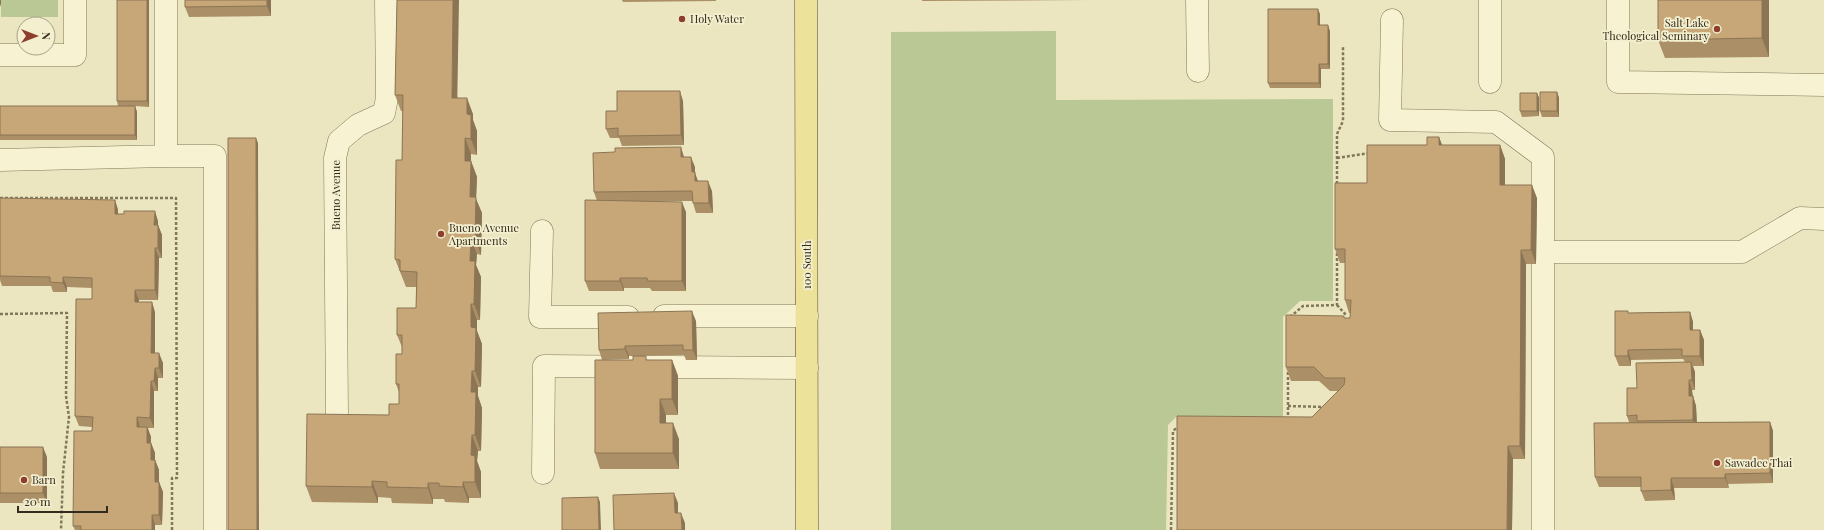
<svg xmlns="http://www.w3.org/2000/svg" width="1824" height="530" font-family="'Playfair Display',serif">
<rect width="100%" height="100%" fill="#ebe6c0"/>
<path fill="#b9c895" d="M 1,0 L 58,0 L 58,17 L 1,17 Z
M 1056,31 L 1056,100 L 1333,99 L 1333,301 L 1300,301 L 1283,317 L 1283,417 L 1177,416 L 1168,425 L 1166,530 L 891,530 L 891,32 Z"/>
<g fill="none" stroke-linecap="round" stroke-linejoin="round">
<defs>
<path id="minor" d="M 166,0 L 166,156 L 215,156 L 215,530
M 1197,0 L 1198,71
M 1490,0 L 1490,82
M 1618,0 L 1618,82 L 1824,85
M 1392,20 L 1390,120 L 1496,122 L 1543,157 L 1543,252
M 0,55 L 75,55 L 75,0
M 0,160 L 166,156
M 542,231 L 540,317 L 628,317
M 664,316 L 807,316
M 337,416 L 335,158 L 339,141 L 358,125 L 384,113 L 387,98 L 386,0
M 543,473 L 544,366 L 807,368
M 1543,530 L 1543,252 L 1742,252 L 1800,218 L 1824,219"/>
<path id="major" d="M 806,0 L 807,530"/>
</defs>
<use href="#minor" stroke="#837759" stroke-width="23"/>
<use href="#major" stroke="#50442d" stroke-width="23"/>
<path stroke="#837759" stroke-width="2.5" stroke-dasharray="3 2" stroke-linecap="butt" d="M 1337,158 L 1370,153
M 1337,184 L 1337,134 L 1343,121 L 1343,47
M 0,198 L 176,198 L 177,478 L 172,478 L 172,530
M 1337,305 L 1346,315
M 0,314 L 67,313 L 66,396 L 69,417 L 63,473 L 61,530
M 1290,317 L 1303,306 L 1337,305 L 1337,253
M 1288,367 L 1288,420
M 1288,406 L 1325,407
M 1171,530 L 1173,431 L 1180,425"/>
<use href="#minor" stroke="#f6f2d2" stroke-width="22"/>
<use href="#major" stroke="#ede299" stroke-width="22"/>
</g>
<path fill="#ab9067" d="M 117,0 L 149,0 L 149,107 L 135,106 L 137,112 L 137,140 L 0,140 L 0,106 L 118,106 L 117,101 Z
M 185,0 L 271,0 L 271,16 L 189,17 L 185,7 Z
M 397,0 L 458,98 L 473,114 L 473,120 L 477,131 L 477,155 L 471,154 L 471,161 L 477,177 L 476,199 L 482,213 L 481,255 L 477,254 L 476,265 L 481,277 L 480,320 L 477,320 L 477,331 L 482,344 L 481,387 L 478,387 L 478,396 L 482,408 L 481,451 L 478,451 L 477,461 L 481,472 L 481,498 L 469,498 L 469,503 L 445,502 L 444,499 L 433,499 L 433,504 L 392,503 L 391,498 L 378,497 L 378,503 L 312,502 L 306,486 L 389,415 L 399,404 L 399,392 L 396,384 L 402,354 L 402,347 L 397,335 L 416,308 L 416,287 L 406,287 L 395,259 L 402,160 L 403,111 L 401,111 L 395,95 Z
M 622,0 L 716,0 L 716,1 L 623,2 Z
M 922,0 L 1089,0 L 922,1 Z
M 1658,0 L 1769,0 L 1769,57 L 1665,58 L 1658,40 Z
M 1320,14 L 1320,25 L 1330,31 L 1330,69 L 1321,69 L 1321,88 L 1270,88 L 1268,83 Z
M 1557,92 L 1559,98 L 1559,117 L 1542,117 L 1540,111 Z
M 1537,93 L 1539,98 L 1539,116 L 1522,117 L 1520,111 Z
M 683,101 L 684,145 L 622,146 L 619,138 L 610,138 L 606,129 L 617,111 Z
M 1439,137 L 1442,145 L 1500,145 L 1505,159 L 1505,185 L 1537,198 L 1536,264 L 1526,264 L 1525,459 L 1513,459 L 1512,530 L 1177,530 L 1312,417 L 1338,391 L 1330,391 L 1319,381 L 1291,381 L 1286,367 L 1345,318 L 1350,318 L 1351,313 L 1349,313 L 1345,300 L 1345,263 L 1340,263 L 1335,249 L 1427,145 Z
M 684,157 L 695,167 L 695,173 L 698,181 L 712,191 L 713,213 L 696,213 L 693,203 L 693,201 L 646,201 L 686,212 L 686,291 L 652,291 L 650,288 L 624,288 L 624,291 L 589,291 L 585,281 L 597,201 L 594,192 Z
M 0,198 L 115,200 L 118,210 L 118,214 L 158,221 L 158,225 L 162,235 L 162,258 L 159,258 L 158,300 L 139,300 L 139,302 L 155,312 L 155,353 L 163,363 L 163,378 L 158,378 L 158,391 L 154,391 L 154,428 L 148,428 L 151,437 L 151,443 L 155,453 L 155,460 L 159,470 L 159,482 L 163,492 L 162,525 L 155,525 L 155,530 L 75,530 L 73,526 L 92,431 L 92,427 L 79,426 L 75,416 L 92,299 L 92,288 L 67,287 L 67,292 L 53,292 L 51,286 L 2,286 L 0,280 Z
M 1690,312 L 1693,322 L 1693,330 L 1700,330 L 1704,340 L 1704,366 L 1693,366 L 1695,372 L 1695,390 L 1692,390 L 1693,396 L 1696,406 L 1697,422 L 1770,422 L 1773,431 L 1773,483 L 1728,484 L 1729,488 L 1674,488 L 1675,500 L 1645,501 L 1641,491 L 1641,487 L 1599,487 L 1595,477 L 1629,422 L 1627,416 L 1637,388 L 1685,362 L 1683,359 L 1631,360 L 1631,366 L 1619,366 L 1615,356 L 1629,313 Z
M 696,321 L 697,360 L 686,360 L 684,355 L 640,356 L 648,360 L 672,360 L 678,376 L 678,415 L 666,415 L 666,423 L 679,439 L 679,469 L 600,469 L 595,453 L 633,360 L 633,356 L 629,356 L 629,359 L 602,360 L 599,350 Z
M 0,447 L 47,457 L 47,503 L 0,503 Z"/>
<path fill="#8b7554" d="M 0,0 L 1,0 L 1,7 L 0,4 Z
M 147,0 L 149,0 L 149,107 L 147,101 Z
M 267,0 L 271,0 L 271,16 L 267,6 Z
M 453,0 L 459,0 L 457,114 L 452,98 Z
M 1762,0 L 1769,0 L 1769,57 L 1762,38 Z
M 1318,9 L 1320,14 L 1320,31 L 1318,25 Z
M 1328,25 L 1330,31 L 1330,69 L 1328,64 Z
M 1319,64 L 1321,69 L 1321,88 L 1319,83 Z
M 680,91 L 683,101 L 684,145 L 681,135 Z
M 1557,92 L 1559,98 L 1559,117 L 1557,111 Z
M 1537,93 L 1539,98 L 1539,116 L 1537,111 Z
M 467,98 L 473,114 L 473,120 L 477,131 L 477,155 L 471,139 L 467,114 Z
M 135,106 L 137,112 L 137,140 L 135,135 Z
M 1439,137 L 1444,150 L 1439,145 Z
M 256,138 L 258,143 L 259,530 L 257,530 Z
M 465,138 L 471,154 L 471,167 L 471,161 L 477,177 L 476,199 L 482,213 L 481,255 L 475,239 L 465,161 Z
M 1500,145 L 1505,159 L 1505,198 L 1500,185 Z
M 681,147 L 684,157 L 685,167 L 681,157 Z
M 691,157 L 695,167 L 695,173 L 698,182 L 699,191 L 692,172 Z
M 708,181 L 712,191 L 713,213 L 709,203 Z
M 1532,185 L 1537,198 L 1536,264 L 1531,250 Z
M 115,200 L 118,210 L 118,224 L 115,214 Z
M 682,202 L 686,212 L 686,291 L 682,281 Z
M 155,211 L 158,221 L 158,225 L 162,235 L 162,258 L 158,248 L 154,225 Z
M 471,238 L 477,254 L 476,265 L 481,277 L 480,320 L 474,304 L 470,261 Z
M 155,248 L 159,258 L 158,300 L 155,290 Z
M 1521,250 L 1526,264 L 1525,459 L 1520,446 Z
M 63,277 L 67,287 L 67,292 L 63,283 Z
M 620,278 L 624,288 L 624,291 L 620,281 Z
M 135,290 L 139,300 L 139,312 L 135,302 Z
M 152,302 L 155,312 L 155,363 L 151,353 Z
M 471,304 L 477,320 L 477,331 L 482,344 L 481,387 L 475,371 L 471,327 Z
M 692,311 L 696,321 L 697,360 L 693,350 Z
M 1690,312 L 1693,322 L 1693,340 L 1690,330 Z
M 1700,330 L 1704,340 L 1704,366 L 1700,356 Z
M 625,346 L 629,356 L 629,359 L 625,349 Z
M 1628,350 L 1631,360 L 1631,366 L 1628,356 Z
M 159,353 L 163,363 L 163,378 L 159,368 Z
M 672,360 L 678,376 L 678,415 L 672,399 Z
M 1691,362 L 1695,372 L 1695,390 L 1692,380 Z
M 155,368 L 158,378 L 158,391 L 154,381 Z
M 472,371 L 478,387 L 478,396 L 482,408 L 481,451 L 475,435 L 471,392 Z
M 1689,380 L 1692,390 L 1693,406 L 1689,396 Z
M 151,381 L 154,391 L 154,428 L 150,418 Z
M 1693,396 L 1696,406 L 1697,430 L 1693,420 Z
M 660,399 L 666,415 L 666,439 L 660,423 Z
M 137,417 L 140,427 L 137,427 Z
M 1770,422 L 1773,431 L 1773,483 L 1770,473 Z
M 673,423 L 679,439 L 679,469 L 673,453 Z
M 147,427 L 151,437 L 150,453 L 147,443 Z
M 472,435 L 478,451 L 477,461 L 481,472 L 481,498 L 475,482 L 471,455 Z
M 151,443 L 155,453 L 155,470 L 151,460 Z
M 1508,446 L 1513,459 L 1512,530 L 1507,530 Z
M 43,447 L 47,457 L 47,503 L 43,493 Z
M 155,460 L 159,470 L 159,492 L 155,482 Z
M 1725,474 L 1728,484 L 1729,488 L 1725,478 Z
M 1671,478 L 1674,488 L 1675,500 L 1671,490 Z
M 372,481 L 378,497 L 378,503 L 372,487 Z
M 159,482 L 163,492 L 162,525 L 159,515 Z
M 463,482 L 469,498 L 469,503 L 463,487 Z
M 428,483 L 433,499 L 433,504 L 428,488 Z
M 674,493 L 678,503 L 678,523 L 675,513 Z
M 598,497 L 600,502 L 601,530 L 599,530 Z
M 681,513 L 685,523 L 685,530 L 682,530 Z
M 152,515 L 155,525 L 155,530 L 152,530 Z"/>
<path fill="#c7a778" stroke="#8b7554" d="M 117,0 L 147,0 L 147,101 L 117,101 Z
M 185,0 L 267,0 L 267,6 L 185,7 Z
M 397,0 L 453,0 L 452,98 L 467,98 L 467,114 L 471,115 L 471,139 L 465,138 L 465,161 L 471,161 L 470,197 L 476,197 L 475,239 L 471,238 L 470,261 L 475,261 L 474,304 L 471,304 L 471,327 L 476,328 L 475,371 L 472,371 L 471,392 L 476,392 L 475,435 L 472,435 L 471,455 L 475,456 L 475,482 L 463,482 L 463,487 L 439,486 L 439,483 L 428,483 L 428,488 L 387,487 L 387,482 L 372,481 L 372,487 L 306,486 L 307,414 L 389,415 L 389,404 L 399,404 L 399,384 L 396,384 L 396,354 L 402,354 L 402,335 L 397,335 L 397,308 L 416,308 L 417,272 L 400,271 L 400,260 L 395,259 L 396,160 L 402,160 L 403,95 L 395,95 Z
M 1658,0 L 1762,0 L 1762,38 L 1658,40 Z
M 1268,9 L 1318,9 L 1318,25 L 1328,25 L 1328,64 L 1319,64 L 1319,83 L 1268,83 Z
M 617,91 L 680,91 L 681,135 L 618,136 L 618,128 L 606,129 L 606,111 L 617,111 Z
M 1540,92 L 1557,92 L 1557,111 L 1540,111 Z
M 1520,93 L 1537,93 L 1537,111 L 1520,111 Z
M 0,106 L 135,106 L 135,135 L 0,135 Z
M 1427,137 L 1439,137 L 1439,145 L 1500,145 L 1500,185 L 1532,185 L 1531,250 L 1521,250 L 1520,446 L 1508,446 L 1507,530 L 1177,530 L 1177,416 L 1312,417 L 1344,385 L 1345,378 L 1325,378 L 1314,367 L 1286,367 L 1286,315 L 1344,316 L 1344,318 L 1350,318 L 1351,300 L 1345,300 L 1345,249 L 1335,249 L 1335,183 L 1367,183 L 1367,145 L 1427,145 Z
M 228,138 L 256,138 L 257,530 L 228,530 Z
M 681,147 L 681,157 L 691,157 L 692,172 L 695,172 L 695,181 L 708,181 L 709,203 L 693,203 L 692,191 L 594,192 L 593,153 L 615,152 L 615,148 Z
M 0,198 L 115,200 L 115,214 L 124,214 L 124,211 L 155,211 L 154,225 L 158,225 L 158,248 L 155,248 L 155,290 L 135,290 L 135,302 L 152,302 L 151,353 L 159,353 L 159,368 L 155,368 L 154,381 L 151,381 L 150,418 L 137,417 L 137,427 L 147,427 L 147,443 L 151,443 L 151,460 L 155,460 L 155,482 L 159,482 L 159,515 L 152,515 L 152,530 L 81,530 L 81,526 L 73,526 L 74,431 L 92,431 L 93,417 L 75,416 L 76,299 L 92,299 L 92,278 L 63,277 L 63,283 L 50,282 L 50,277 L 0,276 Z
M 585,200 L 682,202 L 682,281 L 648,281 L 647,278 L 620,278 L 620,281 L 585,281 Z
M 692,311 L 693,350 L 683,350 L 683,345 L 625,346 L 625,349 L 599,350 L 598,313 Z
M 1615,311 L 1628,311 L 1628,313 L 1690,312 L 1690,330 L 1700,330 L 1700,356 L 1682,356 L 1682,349 L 1628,350 L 1628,356 L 1615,356 Z
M 633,356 L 646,356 L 646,360 L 672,360 L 672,399 L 660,399 L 660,423 L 673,423 L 673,453 L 595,453 L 595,360 L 633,360 Z
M 1691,362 L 1692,380 L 1689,380 L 1689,396 L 1693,396 L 1693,420 L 1637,421 L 1637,415 L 1627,416 L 1627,388 L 1637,388 L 1636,363 Z
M 1770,422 L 1770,473 L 1725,474 L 1725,478 L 1671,478 L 1671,490 L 1641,491 L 1641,477 L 1595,477 L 1594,423 Z
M 0,447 L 43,447 L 43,493 L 0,493 Z
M 674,493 L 675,513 L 681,513 L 682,530 L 614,530 L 613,495 Z
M 598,497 L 599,530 L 562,530 L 562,498 Z"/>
<g fill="#8e3e2d" stroke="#f3efcf" stroke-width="1.5">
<circle cx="682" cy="19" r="4"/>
<circle cx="1717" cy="29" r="4"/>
<circle cx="441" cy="234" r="4"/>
<circle cx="1717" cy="463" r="4"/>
<circle cx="24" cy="480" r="4"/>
</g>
<g text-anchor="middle" stroke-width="3.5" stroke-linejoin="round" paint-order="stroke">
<g font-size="11" fill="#332b1d" stroke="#f3efcf" text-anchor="start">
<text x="690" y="23">Holy Water</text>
<text x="1709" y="27" text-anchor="end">Salt Lake<tspan x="1709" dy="13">Theological Seminary</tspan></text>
<text x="449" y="232">Bueno Avenue<tspan x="449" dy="13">Apartments</tspan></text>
<text x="1725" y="467">Sawadee Thai</text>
<text x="32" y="484">Barn</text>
</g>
<g font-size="11" fill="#332b1d" stroke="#f3efcf">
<text transform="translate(336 195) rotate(-90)" y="4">Bueno Avenue</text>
<text transform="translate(807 265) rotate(-90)" y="4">100 South</text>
</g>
</g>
<g transform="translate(36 36) rotate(90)"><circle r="19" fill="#f3efcf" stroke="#a6a188"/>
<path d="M0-3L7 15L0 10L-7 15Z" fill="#8e3e2d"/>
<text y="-6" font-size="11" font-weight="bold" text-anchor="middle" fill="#332b1d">N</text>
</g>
<path d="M18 506v6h89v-6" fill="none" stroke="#332b1d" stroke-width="2"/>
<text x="24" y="506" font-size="12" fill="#332b1d" stroke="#f3efcf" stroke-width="3" paint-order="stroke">20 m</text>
</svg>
